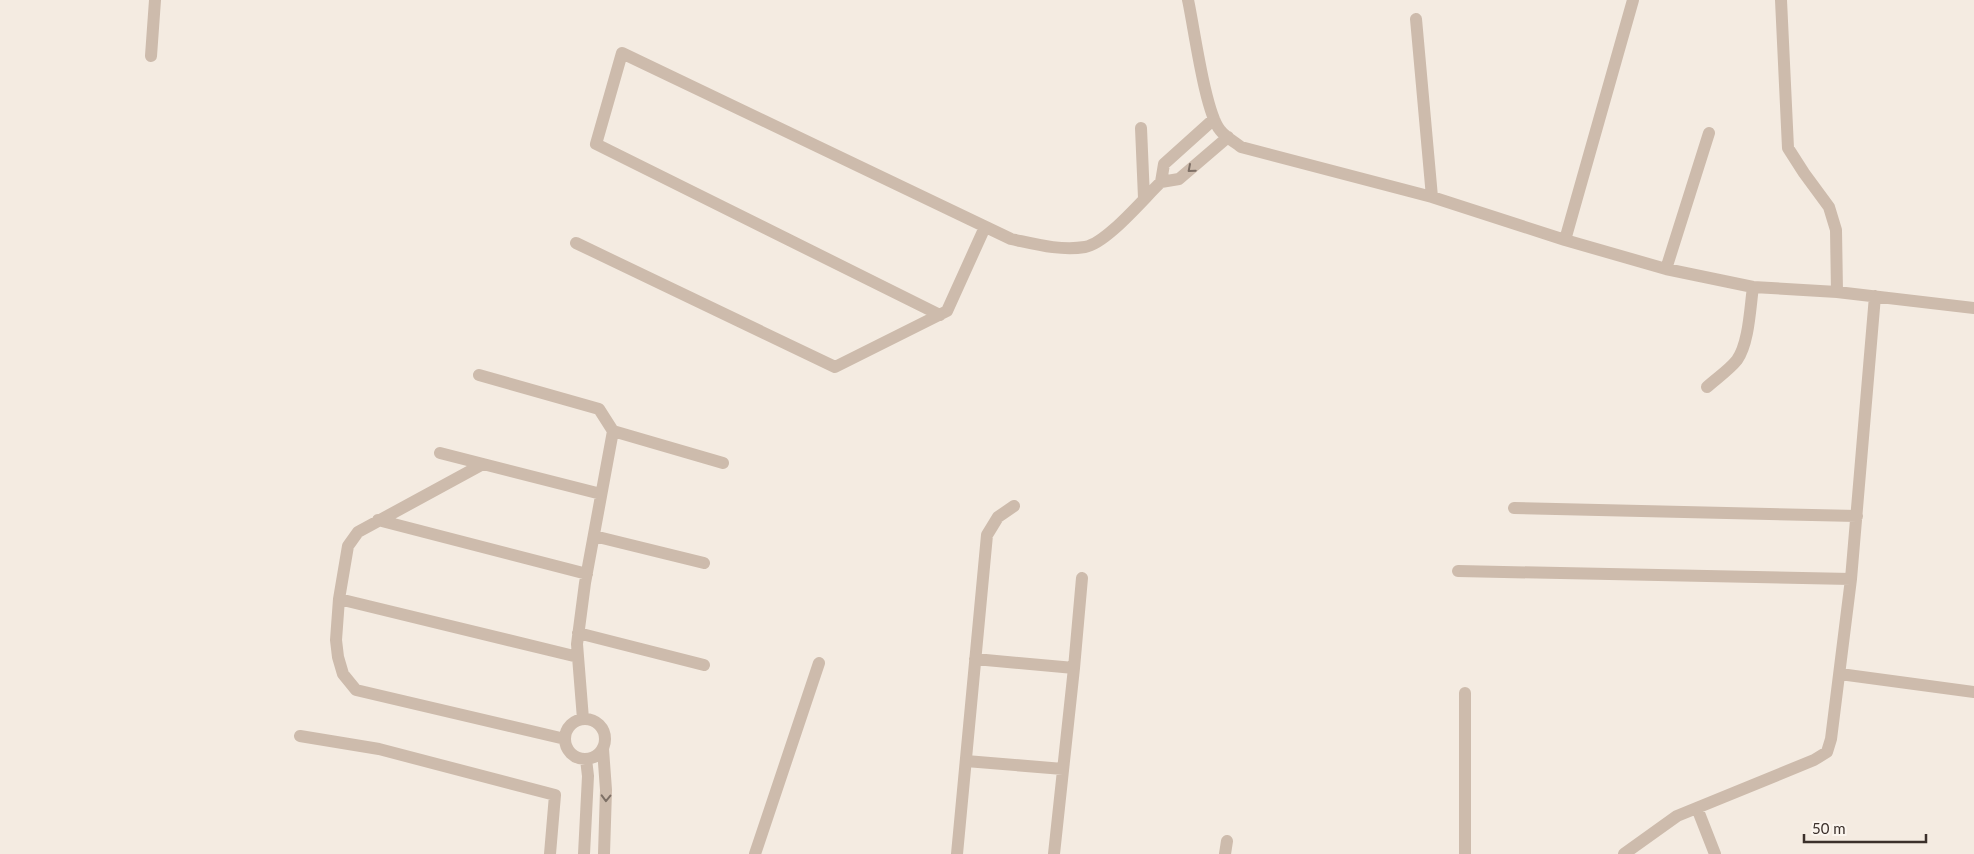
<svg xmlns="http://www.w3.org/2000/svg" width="1974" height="854" font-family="Lato,sans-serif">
<rect width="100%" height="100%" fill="#f4ebe1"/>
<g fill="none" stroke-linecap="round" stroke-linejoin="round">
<path stroke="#cdbbac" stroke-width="12" d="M 1188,0 C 1194,27 1205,112 1220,130 C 1225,137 1235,142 1241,147 L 1432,197 L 1565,240 L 1666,269 L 1753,287 L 1837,292 L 1974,308
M 1781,0 L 1788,148 L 1804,173 L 1829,207 L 1836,230 L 1837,292
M 1416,19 L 1432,197
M 151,56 L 155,0
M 1214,119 L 1164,164 L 1161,182 L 1179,179 L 1228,137
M 1141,128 L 1144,198
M 1565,240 L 1633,0
M 576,243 L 835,367 L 947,311 L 985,227
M 1666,269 L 1709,133
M 940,315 L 596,144 L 622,53 L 1011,239 C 1035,244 1060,251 1085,247 C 1107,243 1144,198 1161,182
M 479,375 L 599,409 L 613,431 L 585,583 L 577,644 L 583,719
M 1707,387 C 1717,378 1729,370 1737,360 C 1749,343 1750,308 1753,287
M 613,431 L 723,463
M 440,453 L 601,494
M 483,464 L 358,532 L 348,546 L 339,599 L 336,640 L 338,657 L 343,674 L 356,690 L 565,739
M 1514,508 L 1857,516
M 378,520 L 587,574
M 594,536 L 704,563
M 1458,571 L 1851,579
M 339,599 L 578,657
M 578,633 L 704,665
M 975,659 L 1074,668
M 1840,674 L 1974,692
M 1465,693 L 1465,854
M565 739a20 20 0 1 1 40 0a20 20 0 1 1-40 0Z
M 300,736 L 379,749 L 555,795 L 550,854
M 603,749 L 606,790 L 604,854
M 966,761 L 1063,769
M 1697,808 L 1715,854
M 584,854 L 588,776 L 586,759
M 755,854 L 819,663
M 957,854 L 987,535 L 998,517 L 1014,506
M 1054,854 L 1074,668 L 1082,578
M 1225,854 L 1227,841
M 1624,854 L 1677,816 L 1814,760 L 1827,752 L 1831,739 L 1851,579 L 1875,296"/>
</g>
<defs><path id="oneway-chevron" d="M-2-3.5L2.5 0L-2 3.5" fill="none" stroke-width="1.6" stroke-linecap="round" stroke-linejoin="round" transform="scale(1.25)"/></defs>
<g stroke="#7d6f65">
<use href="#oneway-chevron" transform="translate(1191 169) rotate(139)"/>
<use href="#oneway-chevron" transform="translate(606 798) rotate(91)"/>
</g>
<path d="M1804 834v8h122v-8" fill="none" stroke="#3b302b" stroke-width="2.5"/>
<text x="1812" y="834" font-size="15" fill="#3b302b" stroke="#fbf5ee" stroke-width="4" paint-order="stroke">50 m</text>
</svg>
